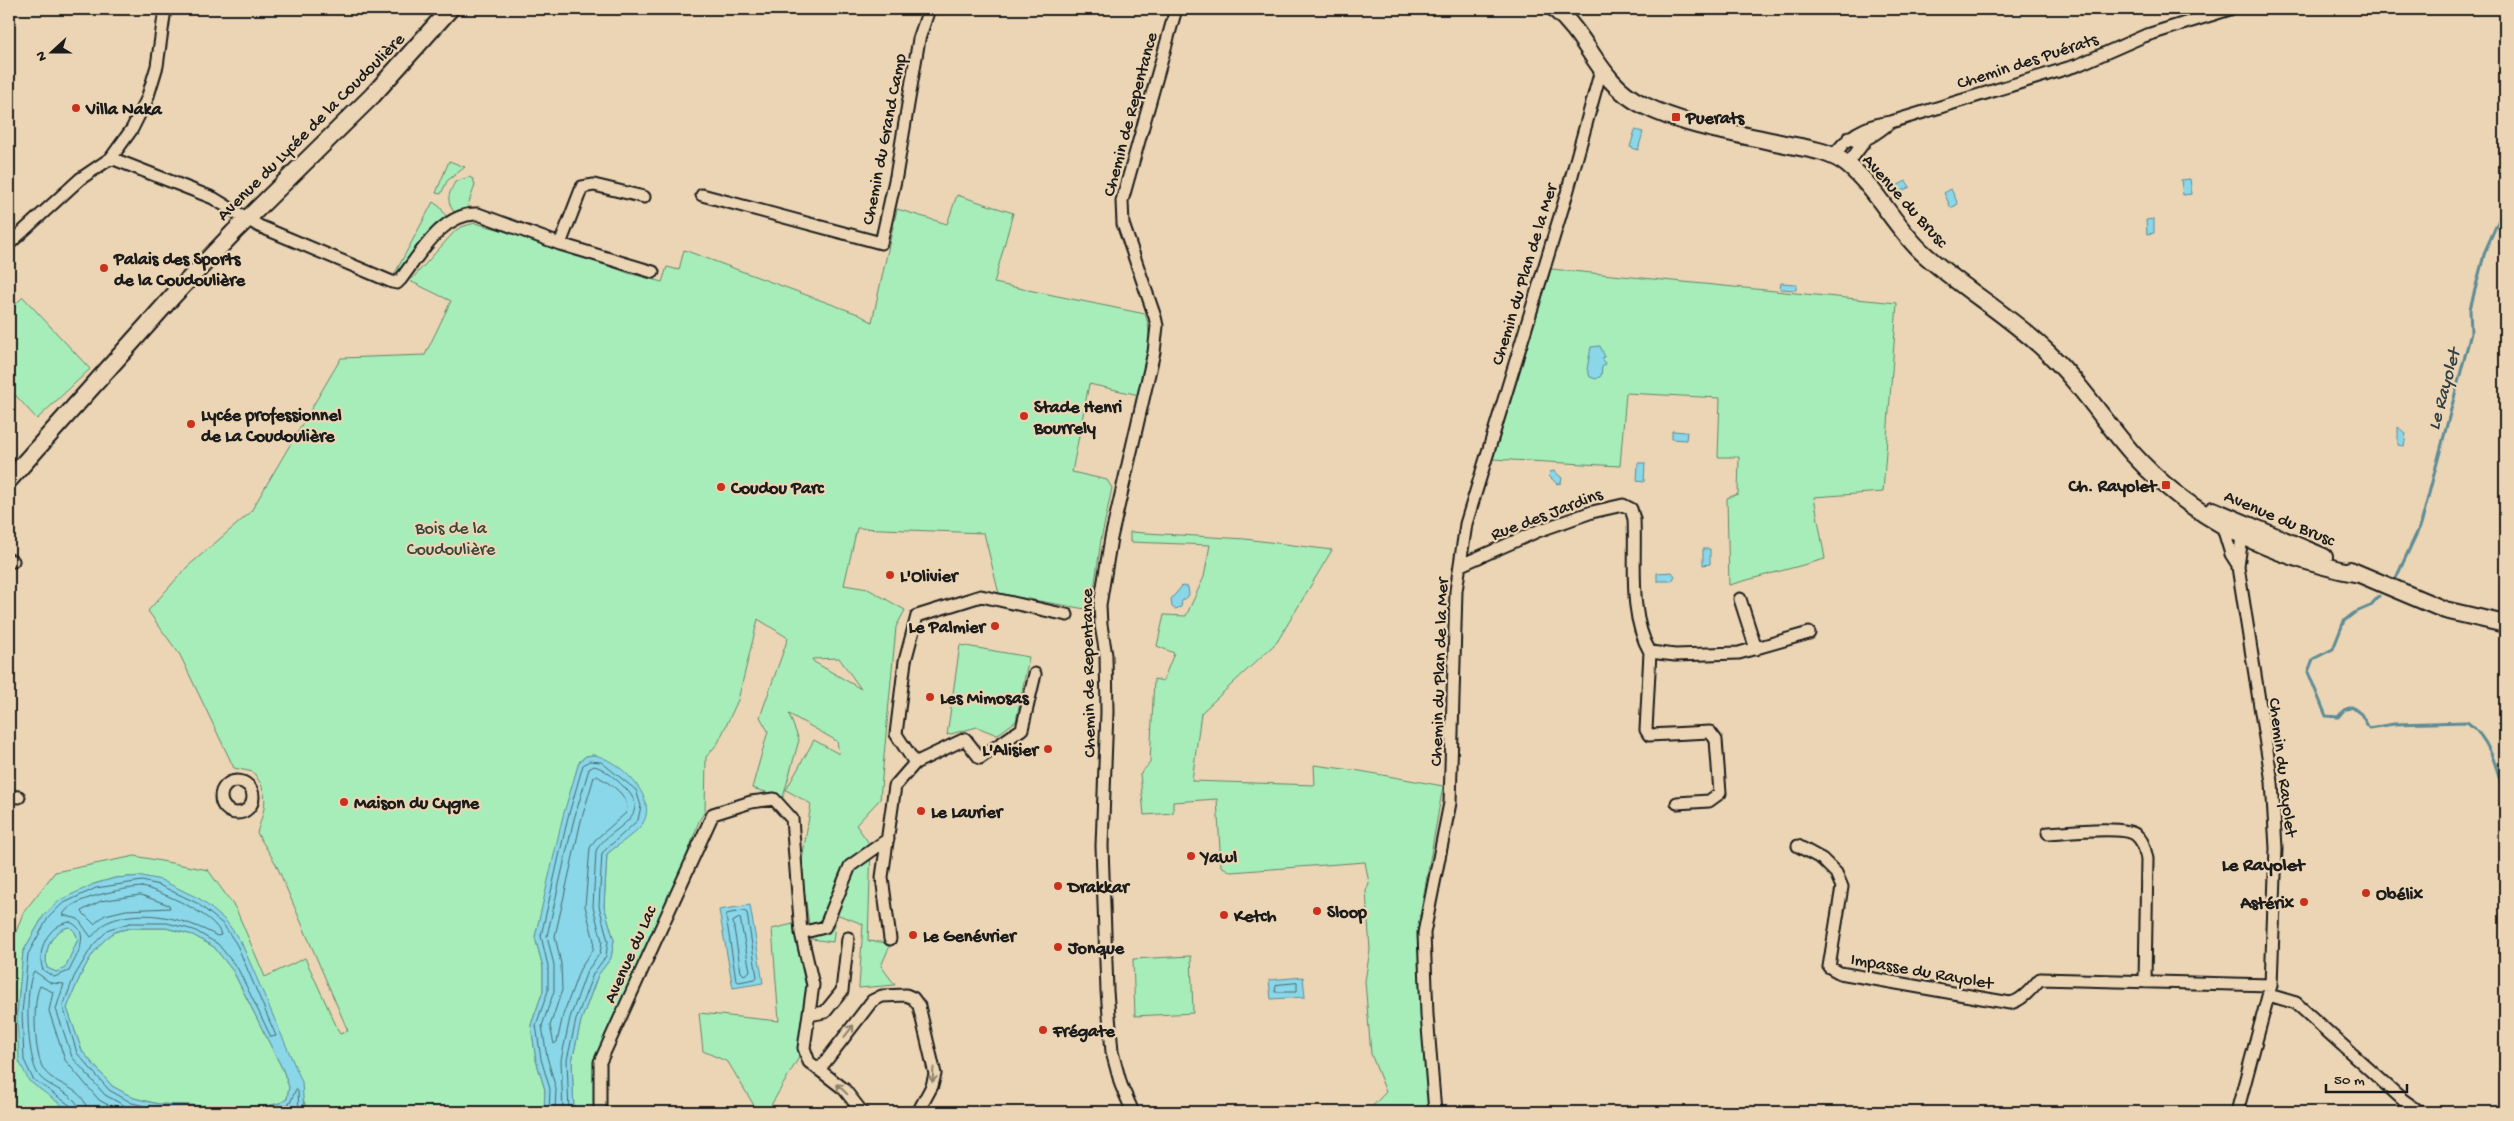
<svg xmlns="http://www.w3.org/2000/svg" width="2514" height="1121" font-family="'Gochi Hand',sans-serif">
<rect width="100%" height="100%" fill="#ebd5b4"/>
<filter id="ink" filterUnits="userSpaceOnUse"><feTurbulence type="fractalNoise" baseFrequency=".02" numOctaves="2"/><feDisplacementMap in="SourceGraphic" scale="10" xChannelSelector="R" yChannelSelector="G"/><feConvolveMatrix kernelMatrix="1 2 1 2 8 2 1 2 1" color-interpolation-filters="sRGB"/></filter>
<g filter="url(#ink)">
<path fill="#a7edb9" stroke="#62846a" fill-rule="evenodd" d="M 449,161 L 465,167 L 447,181 L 441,194 L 436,193 Z
M 469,177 L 473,179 L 475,185 L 467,208 L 454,212 C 446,200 448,195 455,182 Z
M 957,195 L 1013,213 L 994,283 L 1145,314 C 1155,340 1144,368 1139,395 L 1089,384 L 1072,472 L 1107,480 L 1112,488 L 1101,540 L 1091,610 L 999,594 L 984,533 L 857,528 L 844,585 L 868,589 L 905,610 L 896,627 L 880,799 L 856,825 L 871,846 L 868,941 L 891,943 L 881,966 L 895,985 L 859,988 L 863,924 L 836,914 L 833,942 L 811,939 L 801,867 L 811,804 L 786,790 L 814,740 L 839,754 L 837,741 L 789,714 L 799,740 L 783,797 L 752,788 L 768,731 L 760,717 L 788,638 L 758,619 L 738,700 L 718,743 L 706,757 L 705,811 L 699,821 L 681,872 L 603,1047 L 596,1112 L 574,1112 L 572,1061 L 581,1021 L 598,975 L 611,958 L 614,940 L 604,906 L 607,854 L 643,823 L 594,755 L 586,756 L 579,762 L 535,937 L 543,967 L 543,991 L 531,1025 L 536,1060 L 545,1090 L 544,1112 L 365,1112 L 362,1108 L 356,1112 L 304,1112 L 305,1104 L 241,942 L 142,876 L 115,878 L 94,884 L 44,915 L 23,952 L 17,1013 L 56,1101 L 71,1112 L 9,1112 L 9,951 L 23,913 L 55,872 L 135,856 L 208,870 L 236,909 L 265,977 L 305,958 L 340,1034 L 348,1031 L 276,864 L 257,833 C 265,806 271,796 253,772 L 234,768 L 180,655 L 148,611 L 187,567 L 250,513 L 341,358 L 425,355 L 451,301 L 410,281 L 455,231 L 461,227 L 475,223 L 553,244 L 628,273 L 662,282 L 667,267 L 679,270 L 684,250 L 858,314 L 872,322 L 897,209 L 947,224 ZM 839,658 L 861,689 L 814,662 L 812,659 Z
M 433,202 L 440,207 L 446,216 L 397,277 L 393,277 Z
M 1551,269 L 1897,303 L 1883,492 L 1814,497 L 1825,559 L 1729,585 L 1727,498 L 1738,494 L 1739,457 L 1718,457 L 1720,398 L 1626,393 L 1620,466 L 1493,459 Z
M 23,297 L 90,369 L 37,419 L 9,388 L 9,310 Z
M 1130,532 L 1245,539 L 1332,550 L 1277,642 L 1201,713 L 1192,781 L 1315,785 L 1314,765 L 1360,771 L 1443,786 L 1418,927 L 1430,1112 L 1367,1112 L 1386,1092 L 1371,1054 L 1365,981 L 1370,950 L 1366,891 L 1369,883 L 1365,862 L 1231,872 L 1221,866 L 1217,799 L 1173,802 L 1173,813 L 1144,815 L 1140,774 L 1150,763 L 1154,679 L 1163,681 L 1174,653 L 1157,646 L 1164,615 L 1186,616 L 1204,577 L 1210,545 L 1130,542 Z
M 960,645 L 1029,657 L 1016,721 L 997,735 L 977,727 L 947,735 Z
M 793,924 L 806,987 L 798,1059 L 767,1112 L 758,1112 L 728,1062 L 703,1051 L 699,1013 L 779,1021 L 772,929 Z
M 70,927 L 75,932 L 78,939 L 65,969 L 56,972 L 47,968 C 43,951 52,929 70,927 Z
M 130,928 L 166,928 L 193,935 L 214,947 L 233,971 L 283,1070 L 289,1087 L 287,1099 L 280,1103 L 259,1108 L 158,1104 L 134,1098 L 112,1086 L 82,1051 L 67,1008 C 77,983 89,950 112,934 C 116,930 125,930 130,928 Z
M 1191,956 L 1193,1013 L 1135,1016 L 1133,959 Z"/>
<path fill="#89d7e8" stroke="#5d8c96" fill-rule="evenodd" d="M 1635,130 L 1643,132 L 1638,150 L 1630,147 Z
M 2190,179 L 2192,194 L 2183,195 L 2181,180 Z
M 1906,181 L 1910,187 L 1894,194 L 1893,188 Z
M 1951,189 L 1958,204 L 1951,208 L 1944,193 Z
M 2154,219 L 2154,233 L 2147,234 L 2146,220 Z
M 1781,283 L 1796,284 L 1796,290 L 1780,289 Z
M 1600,346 L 1605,357 L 1602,358 L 1606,364 L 1602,367 L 1601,376 L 1596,379 L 1590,377 L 1587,369 L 1591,347 Z
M 2398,427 L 2406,434 L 2404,446 L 2398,445 Z
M 1672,431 L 1687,432 L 1686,440 L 1672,439 Z
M 1638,463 L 1645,463 L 1644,482 L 1637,481 Z
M 1554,471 L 1562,478 L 1561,483 L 1557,484 L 1549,476 L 1550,472 Z
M 1703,549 L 1710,549 L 1710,564 L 1703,565 Z
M 1672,572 L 1675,576 L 1672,581 L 1657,581 L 1657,573 Z
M 1182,586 L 1188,587 L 1189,595 L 1182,601 L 1181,607 L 1175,609 L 1172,607 L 1171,599 Z
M 594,755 C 617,759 659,796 643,823 C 638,832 616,846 607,854 L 604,906 L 614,940 L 611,958 L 598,975 L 581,1021 L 572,1061 L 574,1112 L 544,1112 L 545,1090 L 536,1060 L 531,1025 L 543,991 L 543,967 L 535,937 L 563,816 L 579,762 L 586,756 Z
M 142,876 L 161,880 L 200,899 L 226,921 L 241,942 L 302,1082 L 304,1112 L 71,1112 L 29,1081 L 19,1061 L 17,1013 L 23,952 L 44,915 L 60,900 L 94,884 L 115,878 ZM 70,927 L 75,932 L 78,939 L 65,968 L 56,972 L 47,968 C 43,951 52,929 70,927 ZM 130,928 L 166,928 L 193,935 L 214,947 L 233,971 L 283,1070 L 289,1087 L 287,1099 L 280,1103 L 259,1108 L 158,1104 L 134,1098 L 112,1086 L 82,1051 L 67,1008 C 77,983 89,950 112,934 C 116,930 125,930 130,928 Z
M 750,905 L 763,983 L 733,988 L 719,910 Z
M 1303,977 L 1305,997 L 1271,999 L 1269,980 Z"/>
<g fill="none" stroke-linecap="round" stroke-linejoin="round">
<path stroke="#48676e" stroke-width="1" d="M 597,776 C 610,784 631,795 626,813 L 595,840 L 590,848 L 585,906 L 594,941 L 593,950 L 580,969 L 563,1015 L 557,1042 L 554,1044 L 550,1026 L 562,990 L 561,964 L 555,936 L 581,821 L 594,777 Z
M 142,887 C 160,891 217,915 221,935 L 217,936 C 187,919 142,907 108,922 C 101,925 97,933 91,937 L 78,919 L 63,915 C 69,898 125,888 142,887 Z
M 141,895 L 169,905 L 170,908 L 126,910 L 105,915 L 94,924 L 82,912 L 83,910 L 101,901 Z
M 744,911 L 747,913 L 757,977 L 755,979 L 739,982 L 736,980 L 726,916 L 727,914 Z
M 740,918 L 750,971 L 744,975 L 741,972 L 733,922 Z
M 70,922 C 93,932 76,956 69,971 L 54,977 L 43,970 C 36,951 48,924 70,922 Z
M 1297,983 L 1297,992 L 1275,992 L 1276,985 Z
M 73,1112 L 71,1106 L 33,1079 L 24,1060 L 22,1013 L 28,954 L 48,918 L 62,904 L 96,888 L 142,881 L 159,885 L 197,903 L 223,924 L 237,945 L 276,1036 L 271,1037 L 238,969 L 218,944 L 194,930 L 167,923 L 130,923 L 109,929 L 93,945 L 74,977 L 63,1006 L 77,1053 L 109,1090 L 132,1103 L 157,1109 L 244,1112
M 80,1112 C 78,1092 47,1089 38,1074 C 27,1058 24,987 34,971 L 51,983 L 64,984 L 56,1009 L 72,1057 L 105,1095 L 129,1108 L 145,1112
M 87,1112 C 86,1087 56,1087 44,1070 C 34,1056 32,1001 40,986 L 53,992 L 49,1011 L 65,1060 L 99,1100 L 121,1112
M 264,1112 L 282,1108 L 290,1103 L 296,1089 L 298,1091 L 299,1112
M 549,1112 L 550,1089 L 541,1059 L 536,1025 L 548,991 L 548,966 L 541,936 L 568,817 L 583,765 L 589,761 L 601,762 L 636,790 L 641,806 L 638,820 L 602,853 L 599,906 L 608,941 L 606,956 L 593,974 L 576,1020 L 567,1060 L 569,1112
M 555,1112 L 556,1089 L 547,1057 L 542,1026 L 554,991 L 554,965 L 547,936 L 574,819 L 589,769 L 594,766 C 604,768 616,779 623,786 C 658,818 606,828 596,851 L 593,907 L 602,941 L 600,953 L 587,971 L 570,1018 L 561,1060 L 563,1112"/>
<path stroke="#5d8c96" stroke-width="3" d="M 2504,9 L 2505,15
M 2396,578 L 2421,524 L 2471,333 L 2470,309 L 2485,251 L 2505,206
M 2379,596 L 2370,606 L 2354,613 L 2344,621 L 2333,649 L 2313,659 L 2308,672 L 2326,716 L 2338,717 L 2344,710 L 2352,707 L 2361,714 L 2369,728 L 2394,724 L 2467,722 C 2491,739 2497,770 2505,797
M 2494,1112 L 2505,1103"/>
<defs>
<path id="street" d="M 1891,122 L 2078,65 L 2144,36 L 2230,9
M 1833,157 C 1847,135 1866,125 1891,122 C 1881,129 1860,149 1849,137
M 111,158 L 213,198 L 259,226 L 392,282 L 397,283 L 401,279 C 420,254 443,212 478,214 L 560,244 L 653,272
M 1847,165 L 1867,138
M 702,195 L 881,243 L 896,176 L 919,39 L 929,9
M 9,244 L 80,179 L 111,158 L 132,129 L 147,99 L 157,66 L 165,9
M 560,244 L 582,187 L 594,185 L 644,197
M 2230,524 L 2224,531 L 2231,554 L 2238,565
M 9,560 L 13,561
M 1461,565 L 1538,531 L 1592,512 L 1623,505 L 1631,509 L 1634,519 C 1636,562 1628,614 1650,652 L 1675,655 L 1739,653 L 1809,633
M 1740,599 L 1756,649
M 1650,652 L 1646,730 L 1649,735 L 1710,732 L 1716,740 L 1720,793 L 1709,801 L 1677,803
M 915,763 L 896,734 L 905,661 L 917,616 L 981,596 L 1067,615
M221 797a16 16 0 1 1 32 0a16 16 0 1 1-32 0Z
M 9,796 L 19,797
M 2048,833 C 2065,832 2125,825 2136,835 C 2144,841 2145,851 2147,859 L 2145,982
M 1798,846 L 1822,859 L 1836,873 L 1842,887 L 1829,967 L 1840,973 L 2010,1003 C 2022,1001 2032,988 2040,979 L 2271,985
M 801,933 L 825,927 L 850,866 L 888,839
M 890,939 L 882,877 L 895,786 L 915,763 L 965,739 L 980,758 L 1022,729 L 1035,674
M 2269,995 L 2296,1003 L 2403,1100 L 2420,1112
M 809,1015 L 825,1012 L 842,991 L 848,938
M 819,1070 L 872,1001 L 882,996 L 906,995 L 913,998 L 919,1006 L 935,1074 L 932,1086 L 918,1112
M 600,1112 L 600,1062 L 713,814 L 751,802 L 774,799 L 792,819 L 801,933 L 813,985 L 804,1048 L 809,1062 L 844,1089 L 862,1112
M 1133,1112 L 1121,1085 L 1112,1052 L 1107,991 L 1102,846 L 1107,712 L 1106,655 L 1101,625 L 1100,605 L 1111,538 L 1154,352 L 1157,326 L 1155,317 L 1123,224 L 1122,201 L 1176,9
M 1435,1112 L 1427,1015 L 1424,933 L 1450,803 L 1456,591 L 1466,524 L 1567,193 L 1601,70
M 2237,1112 L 2271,985 L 2276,848 L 2272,782 L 2238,567 L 2243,529"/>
<path id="secondary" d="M 1555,9 C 1591,39 1597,82 1643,105 C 1685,126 1735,133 1780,143 C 1803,148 1830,150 1848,165 C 1878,190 1895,228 1924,254 C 1962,288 2007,314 2044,349 C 2078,380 2103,420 2133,454 C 2192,519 2274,558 2359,574
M 9,480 L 174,295 L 234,232 L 373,95 L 450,9
M 2213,510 L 2324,557
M 2350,570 L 2445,610 L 2505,624"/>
</defs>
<use href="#street" stroke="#1c1c1c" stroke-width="15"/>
<use href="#secondary" stroke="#1c1c1c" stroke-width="20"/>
<use href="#street" stroke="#ebd5b4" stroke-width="11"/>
<use href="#secondary" stroke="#ebd5b4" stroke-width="16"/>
</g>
<defs><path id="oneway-shaft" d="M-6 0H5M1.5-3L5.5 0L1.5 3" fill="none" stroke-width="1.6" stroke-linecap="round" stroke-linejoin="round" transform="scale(1.25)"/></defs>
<g stroke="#8e8270">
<use href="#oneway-shaft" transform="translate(849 1031) rotate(-52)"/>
<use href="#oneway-shaft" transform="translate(933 1075) rotate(94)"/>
<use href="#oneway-shaft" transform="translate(842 1089) rotate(-136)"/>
</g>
</g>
<g fill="#c8321e" stroke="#ebd5b4" stroke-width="2">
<circle cx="76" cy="108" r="5"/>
<rect x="1671" y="112" width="10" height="10" rx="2.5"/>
<circle cx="104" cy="268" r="5"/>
<circle cx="1024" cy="416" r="5"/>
<circle cx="191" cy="424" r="5"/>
<rect x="2161" y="480" width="10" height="10" rx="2.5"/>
<circle cx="721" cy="487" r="5"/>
<circle cx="890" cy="575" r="5"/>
<circle cx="995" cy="626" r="5"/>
<circle cx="930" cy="697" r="5"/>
<circle cx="1048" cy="749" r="5"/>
<circle cx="344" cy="802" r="5"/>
<circle cx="921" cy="811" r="5"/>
<circle cx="1191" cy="856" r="5"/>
<circle cx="1058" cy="886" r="5"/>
<circle cx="2366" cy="893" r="5"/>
<circle cx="2304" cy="902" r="5"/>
<circle cx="1317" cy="911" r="5"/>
<circle cx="1224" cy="915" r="5"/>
<circle cx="913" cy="935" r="5"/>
<circle cx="1058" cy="947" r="5"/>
<circle cx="1043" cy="1030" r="5"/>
</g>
<g text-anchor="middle" stroke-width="4.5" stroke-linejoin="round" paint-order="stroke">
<g font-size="18" fill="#1c1c1c" stroke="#ebd5b4">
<text transform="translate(2027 60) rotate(-18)" y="6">Chemin des Puérats</text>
<text transform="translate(1129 114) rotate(-75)" y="6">Chemin de Repentance</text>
<text transform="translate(310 126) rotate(-45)" y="6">Avenue du Lycée de la Coudoulière</text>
<text transform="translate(883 139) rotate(-79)" y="6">Chemin du Grand Camp</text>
<text transform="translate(1906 200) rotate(48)" y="6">Avenue du Brusc</text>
<text transform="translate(1523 274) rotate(-73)" y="6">Chemin du Plan de la Mer</text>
<text transform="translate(1546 513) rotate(-21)" y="6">Rue des Jardins</text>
<text transform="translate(2280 517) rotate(23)" y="6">Avenue du Brusc</text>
<text transform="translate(1438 672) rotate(-88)" y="6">Chemin du Plan de la Mer</text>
<text transform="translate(1087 673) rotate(-91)" y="6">Chemin de Repentance</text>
<text transform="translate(2284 767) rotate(83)" y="6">Chemin du Rayolet</text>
<text transform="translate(629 954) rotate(-66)" y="6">Avenue du Lac</text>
<text transform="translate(1922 970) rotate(10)" y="6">Impasse du Rayolet</text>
</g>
<g font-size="18" font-weight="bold" fill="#1c1c1c" stroke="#ebd5b4" text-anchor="start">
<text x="86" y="114">Villa Naka</text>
<text x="1686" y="123">Puerats</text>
<text x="114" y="264">Palais des Sports<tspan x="114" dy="21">de la Coudoulière</tspan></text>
<text x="1034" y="412">Stade Henri<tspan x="1034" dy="21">Bourrely</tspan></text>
<text x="201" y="420">Lycée professionnel<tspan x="201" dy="21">de La Coudoulière</tspan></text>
<text x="2156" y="491" text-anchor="end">Ch. Rayolet</text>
<text x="731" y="493">Coudou Parc</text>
<text x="900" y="581">L'Olivier</text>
<text x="985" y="632" text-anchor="end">Le Palmier</text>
<text x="940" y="703">Les Mimosas</text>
<text x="1038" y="755" text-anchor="end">L'Alisier</text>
<text x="354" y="808">Maison du Cygne</text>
<text x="931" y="817">Le Laurier</text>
<text x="1201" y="862">Yawl</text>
<text x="1068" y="892">Drakkar</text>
<text x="2376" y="899">Obélix</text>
<text x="2294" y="908" text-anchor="end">Astérix</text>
<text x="1327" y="917">Sloop</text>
<text x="1234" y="921">Ketch</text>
<text x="923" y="941">Le Genévrier</text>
<text x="1068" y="953">Jonque</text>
<text x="1053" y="1036">Frégate</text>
</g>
<g font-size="18" fill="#38463b" stroke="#ebd5b4">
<text x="451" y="533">Bois de la<tspan x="451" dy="21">Coudoulière</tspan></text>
</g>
<g font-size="19" font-style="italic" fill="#324145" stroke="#ebd5b4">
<text transform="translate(2442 389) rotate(-75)" y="7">Le Rayolet</text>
</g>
<g font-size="19" font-weight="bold" fill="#1c1c1c" stroke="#ebd5b4">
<text x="2263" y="870">Le Rayolet</text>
</g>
</g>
<rect width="2514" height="1121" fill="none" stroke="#ebd5b4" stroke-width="30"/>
<rect x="15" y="15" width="2484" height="1091" fill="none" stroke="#1c1c1c" stroke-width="2" filter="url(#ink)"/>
<g transform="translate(52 52) rotate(249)" stroke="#ebd5b4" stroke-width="4" paint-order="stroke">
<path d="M0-4L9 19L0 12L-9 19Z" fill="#1c1c1c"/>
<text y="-8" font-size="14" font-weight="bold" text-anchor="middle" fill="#1c1c1c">N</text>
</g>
<path d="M2326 1084v8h81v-8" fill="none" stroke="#1c1c1c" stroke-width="2.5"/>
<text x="2334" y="1084" font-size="15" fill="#1c1c1c" stroke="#ebd5b4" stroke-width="4" paint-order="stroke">50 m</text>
</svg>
